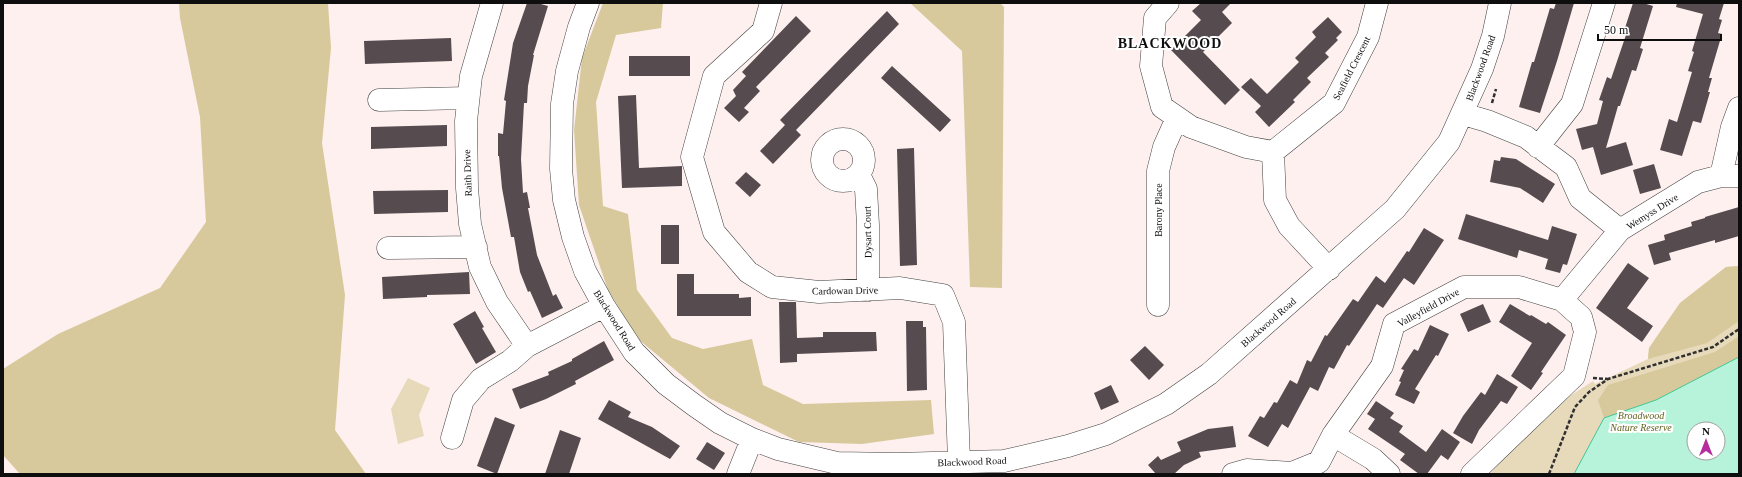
<svg xmlns="http://www.w3.org/2000/svg" width="1742" height="477" font-family="Georgia,serif">
<rect width="100%" height="100%" fill="#fef0ef"/>
<path fill="#e7dabb" fill-rule="evenodd" d="M 1739,266 L 1739,474 L 1490,474 L 1536,418 L 1593,381 L 1595,384 L 1648,359 L 1649,348 L 1680,303 L 1726,267 ZM 1694,429 L 1718,429 L 1718,453 L 1694,453 Z
M 408,378 L 430,388 L 419,415 L 424,436 L 398,444 L 391,409 Z"/>
<path fill="#d7c99b" d="M 179,3 L 328,3 L 331,48 L 322,143 L 345,295 L 335,430 L 366,474 L 20,474 L 3,455 L 3,369 L 58,334 L 160,288 L 206,222 L 200,117 L 180,18 Z
M 603,3 L 663,3 L 661,28 L 616,35 L 596,102 L 603,206 L 628,214 L 637,290 L 672,338 L 703,349 L 752,339 L 763,385 L 803,404 L 931,400 L 934,434 L 862,444 L 799,442 L 709,398 L 638,339 L 608,290 L 579,205 L 574,130 L 582,58 Z
M 910,3 L 1000,3 L 1004,7 L 1002,288 L 970,287 L 962,51 Z
M 1739,266 L 1739,321 L 1707,343 L 1648,359 L 1649,348 L 1680,303 L 1726,267 Z
M 1739,336 L 1739,357 L 1656,400 L 1604,418 L 1598,400 L 1608,385 L 1715,352 Z"/>
<path fill="#b7f3db" stroke="#42c695" fill-rule="evenodd" d="M 1739,357 L 1739,474 L 1574,474 L 1604,418 L 1656,400 ZM 1694,429 L 1718,429 L 1718,453 L 1694,453 Z"/>
<path fill="#564b4f" d="M 527,3 L 537,3 L 548,6 L 533,55 L 534,55 L 528,86 L 527,103 L 524,103 L 521,159 L 523,193 L 527,192 L 530,208 L 528,208 L 537,255 L 553,296 L 556,294 L 563,308 L 542,318 L 530,291 L 528,292 L 520,272 L 514,237 L 511,237 L 502,188 L 499,156 L 498,156 L 498,133 L 503,134 L 506,101 L 504,100 L 513,43 Z
M 1201,3 L 1231,3 L 1222,12 L 1232,23 L 1203,52 L 1240,90 L 1225,105 L 1171,50 L 1201,20 L 1192,11 Z
M 1556,3 L 1574,3 L 1557,61 L 1540,113 L 1519,107 L 1532,62 L 1534,62 L 1550,8 L 1554,9 Z
M 1633,3 L 1643,3 L 1653,6 L 1640,48 L 1643,49 L 1636,71 L 1632,70 L 1620,106 L 1618,106 L 1606,148 L 1626,142 L 1633,165 L 1601,175 L 1593,147 L 1582,150 L 1576,129 L 1597,124 L 1603,101 L 1599,100 L 1607,77 L 1611,79 L 1628,29 L 1625,28 Z
M 1677,3 L 1724,3 L 1719,19 L 1722,20 L 1718,33 L 1722,34 L 1709,78 L 1712,78 L 1708,92 L 1710,92 L 1701,123 L 1693,121 L 1682,156 L 1660,150 L 1669,119 L 1677,122 L 1692,72 L 1688,71 L 1694,52 L 1692,51 L 1703,14 L 1676,7 Z
M 887,11 L 899,24 L 796,130 L 801,135 L 773,164 L 760,151 L 785,125 L 780,120 Z
M 796,16 L 811,31 L 756,87 L 760,91 L 744,108 L 749,112 L 739,122 L 724,108 L 736,96 L 733,90 L 746,76 L 742,72 Z
M 1328,17 L 1342,32 L 1336,38 L 1338,40 L 1325,53 L 1329,57 L 1307,78 L 1311,82 L 1293,100 L 1295,102 L 1269,127 L 1255,112 L 1261,106 L 1241,87 L 1251,78 L 1267,94 L 1299,62 L 1295,58 L 1316,37 L 1312,32 Z
M 451,38 L 452,61 L 365,64 L 364,41 Z
M 629,56 L 690,56 L 690,76 L 629,76 Z
M 892,66 L 951,120 L 940,132 L 881,78 Z
M 636,95 L 639,168 L 682,166 L 682,186 L 622,188 L 618,96 Z
M 447,125 L 447,146 L 371,149 L 371,127 Z
M 914,148 L 917,265 L 900,266 L 897,149 Z
M 1501,157 L 1516,159 L 1555,184 L 1543,203 L 1520,188 L 1490,182 L 1494,160 L 1500,161 Z
M 1654,164 L 1661,188 L 1640,194 L 1633,170 Z
M 746,172 L 761,185 L 750,197 L 735,183 Z
M 448,190 L 448,212 L 374,214 L 373,191 Z
M 1739,207 L 1739,236 L 1715,243 L 1715,240 L 1669,253 L 1671,260 L 1654,265 L 1648,245 L 1665,240 L 1664,235 L 1692,226 L 1691,222 L 1705,218 L 1705,217 Z
M 1466,214 L 1548,240 L 1552,226 L 1577,234 L 1567,265 L 1563,264 L 1560,273 L 1545,269 L 1548,259 L 1519,250 L 1517,258 L 1458,239 Z
M 661,225 L 679,225 L 679,264 L 661,264 Z
M 1424,228 L 1444,240 L 1414,285 L 1404,278 L 1383,308 L 1377,304 L 1349,346 L 1347,345 L 1334,369 L 1329,367 L 1318,391 L 1310,387 L 1288,428 L 1282,424 L 1268,447 L 1248,436 L 1260,416 L 1264,418 L 1274,402 L 1277,403 L 1290,380 L 1297,384 L 1307,360 L 1311,362 L 1325,335 L 1327,336 L 1353,299 L 1358,302 L 1376,276 L 1385,283 L 1407,251 L 1409,252 Z
M 1628,263 L 1649,278 L 1627,308 L 1653,326 L 1642,342 L 1596,308 Z
M 469,272 L 470,294 L 427,295 L 427,297 L 383,299 L 382,277 Z
M 677,274 L 694,274 L 694,294 L 739,294 L 739,298 L 751,297 L 751,316 L 677,316 Z
M 779,302 L 796,302 L 797,338 L 823,337 L 823,332 L 876,332 L 877,351 L 797,354 L 797,362 L 780,363 Z
M 1483,304 L 1491,322 L 1468,332 L 1460,314 Z
M 1510,304 L 1530,316 L 1531,315 L 1546,324 L 1548,322 L 1566,335 L 1541,372 L 1543,373 L 1531,390 L 1511,376 L 1532,343 L 1499,322 Z
M 475,311 L 484,327 L 482,328 L 496,352 L 476,364 L 453,324 Z
M 906,321 L 923,321 L 923,327 L 926,327 L 927,390 L 907,391 Z
M 1430,325 L 1449,334 L 1438,356 L 1436,355 L 1415,389 L 1420,392 L 1414,404 L 1395,395 L 1401,382 L 1399,381 L 1404,370 L 1401,369 L 1414,349 L 1418,351 Z
M 604,341 L 614,360 L 575,381 L 576,384 L 546,399 L 520,409 L 512,389 L 549,375 L 548,372 L 572,361 L 572,359 Z
M 1145,346 L 1164,365 L 1149,380 L 1130,360 Z
M 1497,374 L 1518,387 L 1507,404 L 1501,401 L 1479,430 L 1472,444 L 1453,433 L 1463,416 L 1481,392 L 1485,395 Z
M 1111,385 L 1119,402 L 1101,410 L 1094,393 Z
M 609,400 L 631,412 L 628,417 L 652,427 L 680,446 L 670,459 L 598,419 Z
M 1376,401 L 1394,413 L 1390,418 L 1403,426 L 1399,432 L 1426,452 L 1442,429 L 1460,442 L 1448,460 L 1441,455 L 1427,474 L 1419,474 L 1400,460 L 1405,454 L 1368,429 L 1375,419 L 1367,414 Z
M 495,417 L 515,425 L 497,474 L 477,466 Z
M 1233,426 L 1236,447 L 1199,452 L 1201,457 L 1184,465 L 1174,474 L 1156,474 L 1148,465 L 1158,456 L 1161,460 L 1181,451 L 1177,442 L 1208,429 Z
M 560,430 L 581,438 L 569,474 L 545,474 Z
M 707,442 L 725,453 L 714,470 L 696,459 Z"/>
<g fill="none" stroke-linecap="round" stroke-linejoin="round">
<defs>
<path id="minor" d="M 492,3 L 471,76 L 466,121 L 467,188 L 470,224 L 480,267 L 497,302 L 527,346
M 588,3 L 579,27 L 567,71 L 562,104 L 561,169 L 564,200 L 573,237 L 585,271 L 604,306 L 634,352 L 666,384 L 694,405 L 720,423 L 752,439 L 778,449 L 837,463 L 897,464 L 1004,461 L 1068,446 L 1106,434 L 1166,404 L 1209,374 L 1395,209 L 1449,142 L 1482,69 L 1493,36 L 1500,3
M 771,3 L 763,31 L 714,76 L 692,157 L 714,232 L 748,272 L 772,287 L 819,292 L 900,288 L 943,295 L 954,322 L 959,461
M 1168,3 L 1155,18 L 1151,66 L 1162,107 L 1191,127 L 1246,147 L 1273,152
M 379,100 L 468,98
M 1463,114 L 1487,121 L 1526,137 L 1566,167 L 1580,198 L 1620,230 L 1698,182 L 1721,176 L 1739,176
M822 160a21 21 0 1 1 42 0a21 21 0 1 1-42 0Z
M 1538,147 L 1572,104 L 1604,3
M 1273,152 L 1334,103 L 1368,37 L 1377,3
M 1273,152 L 1275,200 L 1289,226 L 1329,269
M 859,175 L 866,189 L 868,225 L 868,290
M 1721,176 L 1732,127 L 1739,108
M 388,248 L 476,247
M 1562,300 L 1620,230
M 1158,305 L 1158,171 L 1164,147 L 1177,118
M 1333,435 L 1373,459 L 1389,474
M 452,438 L 463,400 L 481,379 L 510,361 L 527,346 L 604,306
M 738,474 L 752,439
M 1233,474 L 1247,470 L 1292,473 L 1319,462 L 1333,435 L 1382,366 L 1394,324 L 1464,287 L 1519,287 L 1562,300 L 1581,317 L 1585,332 L 1574,376 L 1472,474"/>
</defs>
<use href="#minor" stroke="#414141" stroke-width="23"/>
<path stroke="#303030" stroke-width="2.5" stroke-dasharray="4 2" stroke-linecap="butt" d="M 1492,103 L 1496,89
M 1593,378 L 1608,379
M 1549,474 L 1575,407 L 1589,392 L 1608,379 L 1713,347 L 1739,329"/>
<use href="#minor" stroke="#fff" stroke-width="22"/>
</g>
<g text-anchor="middle" stroke-width="4" stroke-linejoin="round" paint-order="stroke">
<g font-size="10" fill="#0e0e0e" stroke="#fff">
<text transform="translate(1351 68) rotate(-63)" y="4">Seafield Crescent</text>
<text transform="translate(1480 68) rotate(-70)" y="4">Blackwood Road</text>
<text transform="translate(467 173) rotate(-92)" y="4">Raith Drive</text>
<text transform="translate(1158 210) rotate(-90)" y="4">Barony Place</text>
<text transform="translate(1652 211) rotate(-32)" y="4">Wemyss Drive</text>
<text transform="translate(867 232) rotate(-91)" y="4">Dysart Court</text>
<text transform="translate(845 290) rotate(-1)" y="4">Cardowan Drive</text>
<text transform="translate(1428 307) rotate(-29)" y="4">Valleyfield Drive</text>
<text transform="translate(615 320) rotate(58)" y="4">Blackwood Road</text>
<text transform="translate(1268 322) rotate(-41)" y="4">Blackwood Road</text>
<text transform="translate(972 461) rotate(-2)" y="4">Blackwood Road</text>
</g>
<g font-size="10" font-style="italic" fill="#616222" stroke="#fff">
<text x="1641" y="419">Broadwood<tspan x="1641" dy="12">Nature Reserve</tspan></text>
</g>
<g font-size="14" font-weight="bold" letter-spacing="1" fill="#0e0e0e" stroke="#fff">
<text x="1170" y="48">BLACKWOOD</text>
</g>
</g>
<rect width="1742" height="477" fill="none" stroke="#0e0e0e" stroke-width="8"/>
<g transform="translate(1706 441)"><circle r="19" fill="#ffffff" stroke="#9f9f9f"/>
<path d="M0-3L7 15L0 10L-7 15Z" fill="#b62d9d"/>
<text y="-6" font-size="11" font-weight="bold" text-anchor="middle" fill="#0e0e0e">N</text>
</g>
<path d="M1598 34v6h123v-6" fill="none" stroke="#0e0e0e" stroke-width="2"/>
<text x="1604" y="34" font-size="12" fill="#0e0e0e" stroke="#ffffff" stroke-width="3" paint-order="stroke">50 m</text>
</svg>
